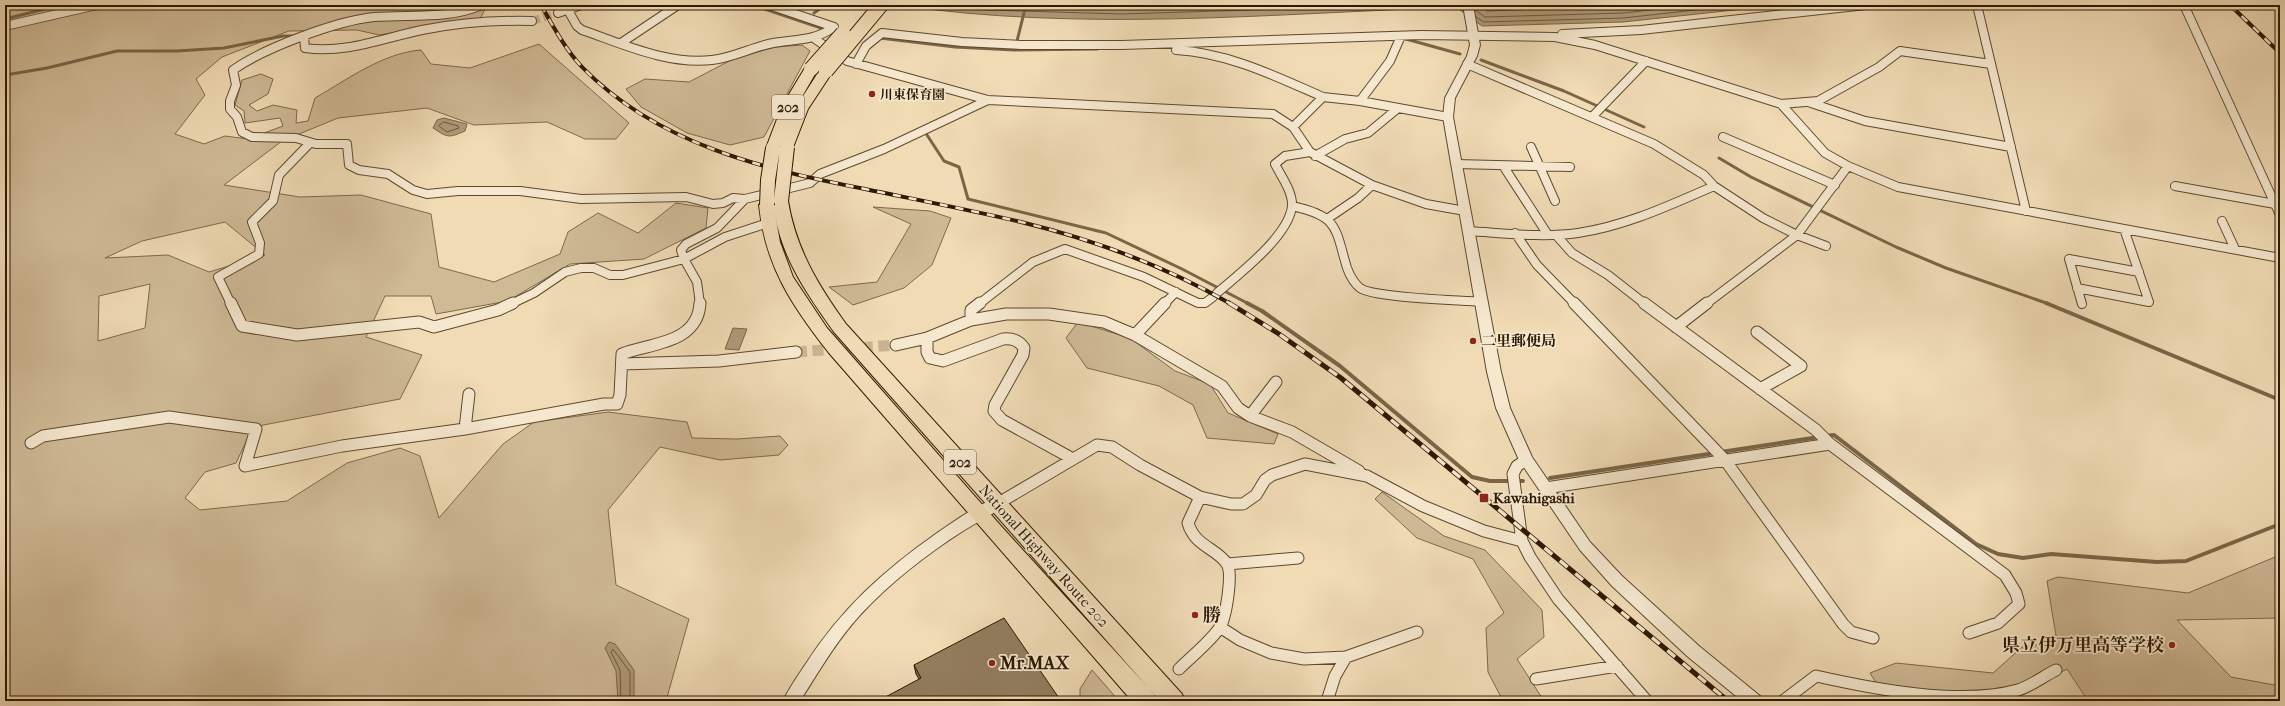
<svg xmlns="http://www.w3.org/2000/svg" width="2285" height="706" font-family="'IM FELL French Canon','Noto Serif JP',serif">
<rect width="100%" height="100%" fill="#f0dbb5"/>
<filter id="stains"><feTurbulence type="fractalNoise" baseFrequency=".005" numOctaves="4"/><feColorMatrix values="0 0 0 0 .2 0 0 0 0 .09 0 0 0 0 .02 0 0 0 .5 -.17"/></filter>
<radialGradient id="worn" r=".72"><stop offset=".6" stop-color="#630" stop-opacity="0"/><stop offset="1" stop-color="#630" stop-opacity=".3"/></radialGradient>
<path fill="#cfba96" stroke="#7e694b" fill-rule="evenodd" d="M 8,5 L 487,5 L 480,19 L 379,35 L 357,30 L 289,31 L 222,57 L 196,79 L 205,95 L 175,134 L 204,144 L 225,136 L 248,139 L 283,126 L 280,118 L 245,123 L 244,111 L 235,105 L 242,80 L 261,74 L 273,79 L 268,94 L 249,105 L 257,111 L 273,105 L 297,110 L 296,123 L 308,121 L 315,98 C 348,79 383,53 421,50 L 431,64 L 470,68 L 539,44 L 629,123 L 616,139 L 585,139 L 547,122 L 474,125 L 427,108 L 338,118 L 282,141 L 224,185 L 300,197 L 361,195 L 431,214 L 439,267 L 494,282 L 560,254 L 568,232 L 598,213 L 638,233 L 676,203 L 708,208 L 706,228 L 644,259 L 570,264 L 508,301 L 436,314 L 431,296 L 385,296 L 366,337 L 422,355 L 400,399 L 253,427 L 236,463 L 205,472 L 185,498 L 200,510 L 287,501 L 347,463 L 400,448 L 420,456 L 439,518 L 503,444 L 534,422 L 608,412 L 687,422 L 692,438 L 737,439 L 780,436 L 788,445 L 779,455 L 720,460 L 660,447 L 608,510 L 616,585 L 689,619 L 666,701 L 5,701 L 5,7 ZM 225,222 L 265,255 L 209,272 L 168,255 L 105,258 L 142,241 ZM 150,284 L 145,328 L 98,341 L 99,296 Z
M 802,45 L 810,51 L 764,137 L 730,145 L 687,133 L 641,107 L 626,89 L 645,79 L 689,82 L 737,57 L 776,47 Z
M 873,207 L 930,211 L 951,218 L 932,265 L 904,288 L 853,305 L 829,287 L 877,282 L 911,224 Z
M 1078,322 L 1130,338 L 1175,371 L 1210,384 L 1228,413 L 1278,434 L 1274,444 L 1207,438 L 1193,405 L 1159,386 L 1087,368 L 1066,338 Z
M 1382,492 L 1444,536 L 1485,550 L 1542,610 L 1544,637 L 1517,659 L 1544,701 L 1503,701 L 1488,672 L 1486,628 L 1504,613 L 1473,559 L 1417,538 L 1375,499 Z
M 2280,555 L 2279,618 L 2177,620 L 2231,677 L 2280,686 L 2280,701 L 2088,701 L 2067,669 C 2054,676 2033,692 2019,696 C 1977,705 1928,701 1885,697 L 1870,673 L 1896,663 L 1993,673 L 2022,647 L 2057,642 L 2047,581 L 2058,577 L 2188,593 Z
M 1092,670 L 1119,701 L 1080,701 L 1080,689 Z"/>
<path fill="#ae9977" stroke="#7a6547" d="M 897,5 L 1781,5 L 1623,22 L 1482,26 L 1456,7 C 1270,14 1081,32 897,5 Z
M 444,118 L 467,124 L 465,131 C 449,138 448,138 433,128 L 437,120 Z
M 733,328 L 747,329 L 739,350 L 725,349 Z
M 609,642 L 615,644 L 634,670 L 634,701 L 618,701 L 616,671 L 605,648 Z"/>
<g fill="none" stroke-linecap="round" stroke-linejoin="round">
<path stroke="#6e583c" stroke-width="1" d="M 925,5 L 988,10 L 1122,14 L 1408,5
M 984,5 L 1075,9 L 1285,5
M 1478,5 L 1487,11 L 1642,5
M 1475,10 L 1485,17 L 1623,13 L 1695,5
M 1476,17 L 1484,22 L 1623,18 L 1741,5
M 444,122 L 458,126 L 459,128 L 447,132 L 439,126 Z
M 621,701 L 620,670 L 611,652 L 613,649 L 630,672 L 630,701"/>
<path stroke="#7a6547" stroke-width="3" d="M 753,5 L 824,29
M 814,13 L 825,5
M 5,19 L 61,5
M 880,38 L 955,47 L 1014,50 L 1098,49
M 1406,39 L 1460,54
M 1017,41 L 1026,5
M 1481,60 L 1564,91 L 1644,127
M 5,75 L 47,68 L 117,51 L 177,51 L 224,48 L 283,36 L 296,36
M 927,135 L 944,161 L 959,167 L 968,199 L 1106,233 L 1182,269 L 1249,304
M 1719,158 L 1751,177 L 1896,247 L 1946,268 L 2049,304"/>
<path stroke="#7a6547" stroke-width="4" d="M 1247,303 L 1262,311 L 1340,366 L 1472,477 L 1490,481 L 1523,481
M 2046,303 L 2280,400
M 1825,436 L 1834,435 L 1976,544 L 1998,554 L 2023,558 L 2051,554 L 2157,562 L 2186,561 L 2280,524
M 1721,452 L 1819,437
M 1550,478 L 1715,453"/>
<path stroke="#c9b491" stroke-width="8" stroke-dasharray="8 4" stroke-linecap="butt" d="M 532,21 L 558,13"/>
<path stroke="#c9b491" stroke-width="11" stroke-dasharray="11 5.5" stroke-linecap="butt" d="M 796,352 L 896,345"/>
<defs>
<path id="minor-far1" d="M 482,5 C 447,20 411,14 374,17 C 336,21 264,48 233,70 L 236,85 L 230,101 L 230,109 L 237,117 L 242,132 L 252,137 L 296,138 L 316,144 L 347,144 L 349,165 L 359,170 L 388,174 L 413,190 L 427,194 L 458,191 L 520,191 L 581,199 L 686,197 L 713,204 L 723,203 L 733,198 L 745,199
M 565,5 L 577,26 L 582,30 C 623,44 667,65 712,60 C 733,58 752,47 773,43 C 795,39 815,41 834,27 L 769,5
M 1977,5 L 2026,211
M 2184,5 L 2280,215
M 558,13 L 581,5
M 5,26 L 97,5
M 1562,34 L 1641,30 L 1866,5
M 304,37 L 305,48 C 345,54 383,38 422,30 C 458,23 495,20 532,21
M 815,39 L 847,61 L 988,100 L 1273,114 L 1293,127 L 1310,152 L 1372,185 L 1426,204 L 1465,211
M 621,43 L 678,5
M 1176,50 C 1229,53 1275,76 1323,97
M 856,64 L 866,46 L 882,33 L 962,42 L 1021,45 L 1122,45 L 1421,35 L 1555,37 L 1595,45 L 1781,104 L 1818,101 L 1879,67 L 1900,51 L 1991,64
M 1467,64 L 1654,144 L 1704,175 L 1714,186 L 1763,218 L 1797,235 L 1826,246
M 1360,101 L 1390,61 L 1401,36
M 1811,103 L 1865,121 L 2011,147
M 1781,104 L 1825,153 L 1848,166 L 1898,187 L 2280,258
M 1592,117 L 1646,61
M 1293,127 L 1323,97 L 1360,101 L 1448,117
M 1723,137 L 1835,185
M 1531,147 L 1555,201
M 1315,156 L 1345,139 L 1368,133 L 1397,109
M 1456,164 L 1570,167
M 1504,167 L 1548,235
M 2175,186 L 2275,204
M 1292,206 C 1339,216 1335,228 1347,268 C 1350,276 1354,283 1360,288 C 1374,298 1459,300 1481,302
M 1327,219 L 1358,198 L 1372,185
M 2222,221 L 2235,249
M 1468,231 C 1504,233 1542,238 1578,233 C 1626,226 1670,205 1714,186
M 1515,233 L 1537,265 L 1575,304
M 1556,235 L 1572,253 L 1608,275 L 1645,304
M 2077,288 L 2149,302 L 2124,229
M 1217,293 C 1239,274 1289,236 1292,206 C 1293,192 1281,176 1275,164 L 1285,156 L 1310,152
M 231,304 L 218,277 L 259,254 L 260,243 L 252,222 L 273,201 L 279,175 L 310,143
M 511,304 L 534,293 L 565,272 L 581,268 L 594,268 L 610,275 L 623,275 L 684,259 L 681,250 L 686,244 L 717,228 L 745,199 L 810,183 L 820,174 L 884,149 L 988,100
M 700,304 L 697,282 L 684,259 L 725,237 L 768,223
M 979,304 L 1033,262 L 1065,249 L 1144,277 L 1198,303 L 1205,303 L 1213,297
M 1164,304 L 1176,292
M 1706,304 L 1797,235 L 1848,166
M 2082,304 L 2069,259 L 2139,272"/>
<path id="minor" d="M 231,303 L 242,326 L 297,335 L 419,322 L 434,327 L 498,310 L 513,303
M 1574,303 L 1725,460 L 1843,624 L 1851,632 L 1873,638
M 1644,303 L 1816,430 L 1830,444 L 2005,575 L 2016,593 L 2019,604 L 1998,623 L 1969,633
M 971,320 L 971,310 L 980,303
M 1676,327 L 1707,303
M 1757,332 L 1801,366 L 1760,389
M 1135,335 L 1165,303
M 927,338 L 927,352 L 930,358 L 943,361 L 1003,339 C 1012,338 1019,340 1024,348 L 1023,355 L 995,405 L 994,411 L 1002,420 L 1073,459
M 896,345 L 927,338 L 971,320 L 1006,314 L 1049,314 L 1104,322 L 1135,335 L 1222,386 L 1238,408 L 1250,416 L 1292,432 L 1359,471
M 622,364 L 719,361 L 796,352
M 1250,416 L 1276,382
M 465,429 L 469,394
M 31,443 L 43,436 L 169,417 L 256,429 L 245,466
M 1526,460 L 1517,466 L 1513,474 L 1522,541 L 1530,557 L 1558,599 L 1647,701
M 245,466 L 342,446 L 465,429 L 604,404 L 617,404 L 620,395 L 622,354 C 650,343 698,344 700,303
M 1546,488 L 1830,444
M 997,504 L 1097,445 L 1112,447 L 1140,465 L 1200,497 L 1231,504 L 1243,504 L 1256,495 L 1265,480 L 1272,475 L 1305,464 L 1367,476 L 1423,506 L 1484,531 L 1522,541
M 1227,564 L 1298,558
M 1220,627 L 1240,640 L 1271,653 L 1304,659 L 1346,657 L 1417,632
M 1179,669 C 1190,658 1213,639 1220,627 C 1226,617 1233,574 1227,564 C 1217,548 1195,547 1188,523 L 1200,497
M 1536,679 L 1617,666
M 1327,701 L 1335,676 L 1346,657
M 1783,701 L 1816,676 C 1874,689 1960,706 2018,690 C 2031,686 2044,676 2056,670"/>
<path id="tertiary" d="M 1463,5 L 1473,5 L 1480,45 L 1477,56 L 1455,98 L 1453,117 L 1501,372 L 1510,408 L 1532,457 L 1590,542 L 1622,576 L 1699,646 L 1760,696 L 1762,701 L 1742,701 L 1687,656 L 1612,586 L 1580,550 L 1519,460 L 1496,408 L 1487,372 L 1443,117 L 1445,98 L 1467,56 L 1470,45 Z
M 997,498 L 1002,500 L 1004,504 L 1002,508 C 989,516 976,523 963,531 C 927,554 891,582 861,614 C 837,640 819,671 800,701 L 783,701 C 789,688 797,677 805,665 C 841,609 883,571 937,533 C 955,521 976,505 997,498 Z"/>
<path id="trunk" d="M 811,65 L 818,69 L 796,107 L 821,68 L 831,68 L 833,71 L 808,109 L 792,150 L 787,151 L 780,148 L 778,151 L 768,151 L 766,148 L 782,106 L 806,66 Z
M 781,196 L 786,198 L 788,201 C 796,249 818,285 846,324 L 1182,694 L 1185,701 L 1160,701 L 834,332 C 809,297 782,259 775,214 L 780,242 L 793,277 L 827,328 L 1001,526 L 1154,694 L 1157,701 L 1132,701 L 829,353 C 792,306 765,266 759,205 L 762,202 L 767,200 L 774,204 L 776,198 Z"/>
</defs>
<use href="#minor-far1" stroke="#5e492d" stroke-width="10"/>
<use href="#minor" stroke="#5e492d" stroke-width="13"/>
<use href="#tertiary" stroke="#5e492d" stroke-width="2"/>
<use href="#trunk" stroke="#2d1800" stroke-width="2"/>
<use href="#minor-far1" stroke="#f5e8cf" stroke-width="8"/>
<use href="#minor" stroke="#f5e8cf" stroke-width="11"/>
<use href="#tertiary" fill="#f5e8cf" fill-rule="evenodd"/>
<use href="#trunk" fill="#f0dbb5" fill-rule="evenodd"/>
<defs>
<path id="rail-far1" d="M 541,5 C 553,26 565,49 582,67 C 657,144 763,169 865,189 C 918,200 970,210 1021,222 C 1095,240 1165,266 1231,304
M 2230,5 L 2280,53"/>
<path id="rail" d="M 1229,303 L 1279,334 L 1341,378 L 1728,701"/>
</defs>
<use href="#rail-far1" stroke="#2d1800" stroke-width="4"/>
<use href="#rail" stroke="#2d1800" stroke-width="5"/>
<use href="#rail-far1" stroke="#f5e8cf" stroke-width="2.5" stroke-dasharray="8" stroke-linecap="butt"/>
<use href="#rail" stroke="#f5e8cf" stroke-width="3.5" stroke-dasharray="10" stroke-linecap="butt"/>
<defs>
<path id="trunk-bridge" d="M 811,69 L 843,33
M 826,71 L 881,5
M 781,201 L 787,147
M 767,205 L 768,180 L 773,148"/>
</defs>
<use href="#trunk-bridge" stroke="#2d1800" stroke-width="16" stroke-linecap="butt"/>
<use href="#trunk-bridge" stroke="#f0dbb5" stroke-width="14"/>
</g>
<path fill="#7e6c51" stroke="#2d1800" d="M 914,665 L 1061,701 L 919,679 L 916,674 Z"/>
<path fill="#927d5e" stroke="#2d1800" d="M 1004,618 L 1061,701 L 878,701 L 921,678 L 914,665 Z"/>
<g fill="#8f2418" stroke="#f5e8cf" stroke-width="1.5">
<circle cx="872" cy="94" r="4"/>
<circle cx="1473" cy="341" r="4"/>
<rect x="1479" y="493" width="10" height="10" rx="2"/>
<circle cx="1195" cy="615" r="4"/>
<circle cx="2172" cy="645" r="4"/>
<circle cx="992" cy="663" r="4"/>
</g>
<g text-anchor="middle" stroke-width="3.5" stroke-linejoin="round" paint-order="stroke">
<g font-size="13" font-weight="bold" fill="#2d1800" stroke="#f5e8cf" text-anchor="start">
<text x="880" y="99">川東保育園</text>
</g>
<g fill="#f5e8cf" stroke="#69563e" stroke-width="1">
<rect x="772" y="95" width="32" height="24" rx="3"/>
<rect x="944" y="450" width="32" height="24" rx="3"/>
</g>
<g font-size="14" font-weight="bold" fill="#2d1800">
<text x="788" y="112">202</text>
<text x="960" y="467">202</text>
</g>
<g font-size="15" font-weight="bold" fill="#2d1800" stroke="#f5e8cf" text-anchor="start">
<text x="1481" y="346">二里郵便局</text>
<text x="1493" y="503">Kawahigashi</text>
</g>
<g font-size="15" fill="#2d1800" stroke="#f5e8cf">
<text transform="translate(1044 556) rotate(48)" y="5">National Highway Route 202</text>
</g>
<g font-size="18" font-weight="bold" fill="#2d1800" stroke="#f5e8cf" text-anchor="start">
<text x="1203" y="621">勝</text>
<text x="2164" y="651" text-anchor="end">県立伊万里高等学校</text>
<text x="1000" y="669">Mr.MAX</text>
</g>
</g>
<rect width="2285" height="706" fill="none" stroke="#f0dbb5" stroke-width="20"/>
<rect x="6" y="6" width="2273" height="694" fill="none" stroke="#2d1800" stroke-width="2"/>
<rect x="10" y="10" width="2265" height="686" fill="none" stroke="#2d1800"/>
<rect width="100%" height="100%" filter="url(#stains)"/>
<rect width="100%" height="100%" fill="url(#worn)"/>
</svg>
